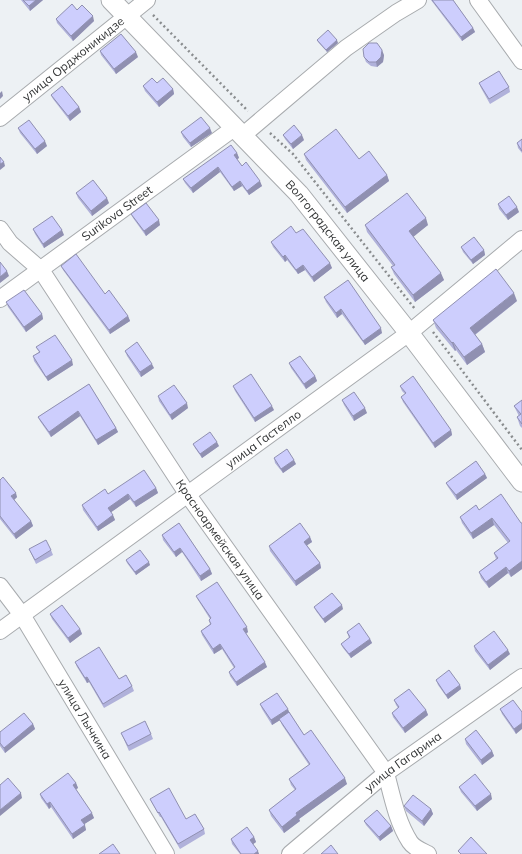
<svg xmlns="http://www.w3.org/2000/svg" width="522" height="854" font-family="Mulish,sans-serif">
<rect width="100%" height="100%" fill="#edf1f4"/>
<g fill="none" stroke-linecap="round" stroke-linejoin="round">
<defs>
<g id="minor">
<path d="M 478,0 L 522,61"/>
<path id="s1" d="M 0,118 L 147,0"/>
<path d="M 242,136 L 346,48 L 396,13 L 418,0"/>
<path id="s2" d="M 0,229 L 10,243 L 41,270 L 188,495 L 386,773 C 392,796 397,822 410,842 C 414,848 422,851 428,854"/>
<path id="s3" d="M 0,299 L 234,128"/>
<path id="s4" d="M 0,586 L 22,615 L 166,854"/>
<path id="s5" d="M 0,631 L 409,333 L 522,239"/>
<path id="s6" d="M 290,854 L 386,773 L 522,677"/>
</g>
<g id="tertiary">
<path id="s7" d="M 111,0 L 299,194 L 409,333 L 522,482"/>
</g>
</defs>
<use href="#minor" stroke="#a8abae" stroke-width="18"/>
<use href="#tertiary" stroke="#a8abae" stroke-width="21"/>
<path stroke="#898c8e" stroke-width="2.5" stroke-dasharray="2 3" stroke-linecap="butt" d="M 153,15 L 248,111
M 270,133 L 293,154 L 415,309
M 433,332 L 522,450"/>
<use href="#minor" stroke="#fff" stroke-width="16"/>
<use href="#tertiary" stroke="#fff" stroke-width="19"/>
</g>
<path fill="#b0b1da" d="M 21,0 L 43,0 L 30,11 Z
M 431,0 L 453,0 L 473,28 L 475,32 L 462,41 Z
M 77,10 L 94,21 L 73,41 L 57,23 L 56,19 Z
M 317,40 L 338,43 L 327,52 L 318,42 Z
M 100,51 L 138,57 L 116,74 L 101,55 Z
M 384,55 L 383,62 L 377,67 L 371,66 L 366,62 L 364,57 Z
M 157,83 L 173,89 L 174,94 L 159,107 L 145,91 L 143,86 Z
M 479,83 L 509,87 L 510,92 L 490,104 L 481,88 Z
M 51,95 L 79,107 L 81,112 L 70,121 L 53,99 Z
M 18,128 L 47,146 L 37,154 L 20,133 Z
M 181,132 L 212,133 L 191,147 L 183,137 Z
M 283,135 L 304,140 L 293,149 L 285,139 Z
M 522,139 L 522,153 L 518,148 L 517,143 Z
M 237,153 L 239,158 L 237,159 L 242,166 L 262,186 L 249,195 L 242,186 L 234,191 L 220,172 L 193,193 L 185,183 L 183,179 Z
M 304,154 L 359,159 L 387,175 L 389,181 L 347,213 L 306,160 Z
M 76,193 L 109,203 L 92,216 L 78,198 Z
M 498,204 L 519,212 L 508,220 L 499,209 Z
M 131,214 L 160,225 L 146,236 L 133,218 Z
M 365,225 L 428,225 L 413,236 L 444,280 L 415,302 L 394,274 L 391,267 L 393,266 L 367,232 Z
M 33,229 L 64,235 L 44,248 L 35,234 Z
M 296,233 L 332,268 L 314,282 L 305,270 L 298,274 L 287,260 L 285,262 L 273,247 L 271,242 Z
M 461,247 L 484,250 L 485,255 L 473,264 L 463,252 Z
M 61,266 L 105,294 L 128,316 L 130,321 L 110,334 L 63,270 Z
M 324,297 L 382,333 L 365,345 L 342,314 L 337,318 L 326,302 Z
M 517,301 L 475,335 L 482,344 L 485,352 L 467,365 L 456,350 L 455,351 L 436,328 L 433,320 Z
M 6,302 L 42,314 L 43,319 L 26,332 L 8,307 Z
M 36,347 L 73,365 L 48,381 L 34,361 L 33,356 L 39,352 Z
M 125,351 L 154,368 L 141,377 L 127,356 Z
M 289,363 L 315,376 L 317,381 L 306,389 L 291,368 Z
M 89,384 L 116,428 L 118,432 L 98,445 L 80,416 L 51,437 L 40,421 L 38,417 Z
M 233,386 L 274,410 L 255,422 L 235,391 Z
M 400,386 L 451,430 L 452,435 L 435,448 L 403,402 L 401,397 L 405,394 L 402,391 Z
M 158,396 L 188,408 L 172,420 L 159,401 Z
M 342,400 L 367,413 L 354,421 L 344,405 Z
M 522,400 L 522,428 L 520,426 L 517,417 L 519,416 L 514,406 Z
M 193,444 L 219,446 L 202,458 L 195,448 Z
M 274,458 L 296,464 L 283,473 L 275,463 Z
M 485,474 L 487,478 L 457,500 L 448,487 L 446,483 Z
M 0,480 L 17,497 L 14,500 L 31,521 L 33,526 L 16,539 L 0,519 Z
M 156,488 L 158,493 L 136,507 L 130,499 L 111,512 L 115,520 L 98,531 L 83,510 L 82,505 L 108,494 Z
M 479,510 L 521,523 L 522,523 L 522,569 L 511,577 L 508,573 L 489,588 L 481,578 L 479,572 L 496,559 L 494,553 L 508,543 L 494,525 L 473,539 L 462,523 L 460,517 Z
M 179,523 L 210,569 L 212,574 L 201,581 L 182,552 L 176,557 L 163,540 L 162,535 Z
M 310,537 L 312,542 L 307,545 L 320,563 L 321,568 L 296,586 L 270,551 L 269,546 Z
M 29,549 L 51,550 L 53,555 L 36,564 Z
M 126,560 L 150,565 L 136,575 L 127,563 Z
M 196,596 L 248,632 L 246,634 L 267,667 L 237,686 L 230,676 L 229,672 L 234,668 L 222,649 L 214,654 L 202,635 L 201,631 L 210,624 L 209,620 L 210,619 L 198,600 Z
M 314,607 L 343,609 L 325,623 L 316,611 Z
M 50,614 L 80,629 L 82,634 L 70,643 L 52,619 Z
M 347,632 L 370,639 L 372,643 L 351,658 L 343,648 L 341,644 L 349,638 Z
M 474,646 L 510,654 L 490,670 L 475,651 Z
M 75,662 L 119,679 L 132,686 L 134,691 L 104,708 L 89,682 L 87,683 L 77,667 Z
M 436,680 L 460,685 L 461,689 L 448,699 L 438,685 Z
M 394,700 L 426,710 L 428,715 L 405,733 L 393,717 L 392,713 L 398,708 L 396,705 Z
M 260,704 L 289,712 L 304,735 L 347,784 L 299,819 L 300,821 L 284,833 L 271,816 L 269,810 L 295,790 L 291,785 L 289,779 L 309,765 L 282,725 L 280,720 L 272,725 L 262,709 Z
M 500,709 L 522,712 L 516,734 L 502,714 Z
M 33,724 L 35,729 L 5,753 L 0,746 L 0,732 Z
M 121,733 L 151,734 L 153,739 L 129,751 Z
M 465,739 L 492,751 L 494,756 L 482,765 L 466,744 Z
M 76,783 L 78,788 L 76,789 L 94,818 L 84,824 L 86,830 L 73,839 L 51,807 L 49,809 L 41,798 L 40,794 Z
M 459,787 L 492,799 L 477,811 L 461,792 Z
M 150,799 L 204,829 L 205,834 L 180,849 L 161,817 L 160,817 L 152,803 Z
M 404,806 L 431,809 L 433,814 L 424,826 L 406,811 Z
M 364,821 L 391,826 L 393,831 L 380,841 L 366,825 Z
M 254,837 L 256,842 L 253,844 L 259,854 L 240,854 L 232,844 L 231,839 Z"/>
<path fill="#9090b1" d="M 36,0 L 43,0 L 30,11 L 29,6 Z
M 93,16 L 94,21 L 73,41 L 71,36 Z
M 473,28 L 475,32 L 462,41 L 461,37 Z
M 337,40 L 338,43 L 327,52 L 326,50 Z
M 382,50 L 384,55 L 383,62 L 377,67 L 376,62 Z
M 136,52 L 138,57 L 116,74 L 114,69 Z
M 173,89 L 174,94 L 159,107 L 157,102 Z
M 2,91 L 3,96 L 0,99 L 0,93 Z
M 79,107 L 81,112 L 70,121 L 68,116 Z
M 210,128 L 212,133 L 191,147 L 190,143 Z
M 302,135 L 304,140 L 293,149 L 291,144 Z
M 45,141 L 47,146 L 37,154 L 35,149 Z
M 237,153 L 239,158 L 236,160 L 234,155 Z
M 4,162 L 5,166 L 0,170 L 0,164 Z
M 218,167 L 220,172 L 193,193 L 191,188 Z
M 387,175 L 389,181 L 347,213 L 345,207 Z
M 240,181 L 242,186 L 234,191 L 232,187 Z
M 260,181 L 262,186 L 249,195 L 247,191 Z
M 107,198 L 109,203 L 92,216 L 91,211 Z
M 517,207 L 519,212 L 508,220 L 506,215 Z
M 426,218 L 428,225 L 412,238 L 409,231 Z
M 159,220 L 160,225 L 146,236 L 144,231 Z
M 62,230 L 64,235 L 44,248 L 43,244 Z
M 484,250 L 485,255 L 473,264 L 471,260 Z
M 285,255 L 287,260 L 285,262 L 283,257 Z
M 330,263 L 332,268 L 314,282 L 312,277 Z
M 303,265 L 305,270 L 298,274 L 296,270 Z
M 7,271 L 9,276 L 0,283 L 0,277 Z
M 441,273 L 444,280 L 415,302 L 413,295 Z
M 514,293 L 517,301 L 473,336 L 470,328 Z
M 341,309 L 342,314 L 337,318 L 336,313 Z
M 42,314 L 43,319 L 26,332 L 24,327 Z
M 128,316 L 130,321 L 110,334 L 109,330 Z
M 381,328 L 382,333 L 365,345 L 363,341 Z
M 453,342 L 456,350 L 455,351 L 452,343 Z
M 482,344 L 485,352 L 467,365 L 464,357 Z
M 72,360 L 73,365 L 48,381 L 46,377 Z
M 152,364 L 154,368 L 141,377 L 140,372 Z
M 315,376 L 317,381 L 306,389 L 304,384 Z
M 187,403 L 188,408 L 172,420 L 170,415 Z
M 272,406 L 274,410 L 255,422 L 254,418 Z
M 365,408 L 367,413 L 354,421 L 353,416 Z
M 78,411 L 80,416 L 51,437 L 49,432 Z
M 116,428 L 118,432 L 98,445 L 96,440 Z
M 451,430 L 452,435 L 435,448 L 433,443 Z
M 217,442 L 219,446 L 202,458 L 200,454 Z
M 294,460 L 296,464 L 283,473 L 281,469 Z
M 485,474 L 487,478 L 457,500 L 456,495 Z
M 156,488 L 158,493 L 136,507 L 134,502 Z
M 16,493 L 17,497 L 13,501 L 11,496 Z
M 128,494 L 130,499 L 110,513 L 108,508 Z
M 113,515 L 115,520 L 98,531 L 97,527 Z
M 492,518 L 494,525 L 473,539 L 471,533 Z
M 31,521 L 33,526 L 16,539 L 14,534 Z
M 310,537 L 312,542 L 306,546 L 304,542 Z
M 180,548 L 182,552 L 176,557 L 174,552 Z
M 522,561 L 522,569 L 511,577 L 509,571 Z
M 149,562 L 150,565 L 136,575 L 135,572 Z
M 320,563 L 321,568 L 296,586 L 295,581 Z
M 506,567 L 508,573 L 489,588 L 486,582 Z
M 210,569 L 212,574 L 201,581 L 200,576 Z
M 342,605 L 343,609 L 325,623 L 323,619 Z
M 247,627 L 248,632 L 245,634 L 243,629 Z
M 80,629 L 82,634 L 70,643 L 68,638 Z
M 370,639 L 372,643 L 351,658 L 349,654 Z
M 220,644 L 222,649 L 214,654 L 213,649 Z
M 508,650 L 510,654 L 490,670 L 488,665 Z
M 265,662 L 267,667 L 237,686 L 236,682 Z
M 87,677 L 89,682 L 87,683 L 85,678 Z
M 460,685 L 461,689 L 448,699 L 446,695 Z
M 288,709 L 290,714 L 272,725 L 271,720 Z
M 426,710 L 428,715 L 405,733 L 403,728 Z
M 522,723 L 522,729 L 516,734 L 514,729 Z
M 33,724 L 35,729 L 5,753 L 4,748 Z
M 492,751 L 494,756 L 482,765 L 481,760 Z
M 345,778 L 347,784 L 299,819 L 300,821 L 284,833 L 282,827 L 296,813 Z
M 76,783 L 78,788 L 75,790 L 73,785 Z
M 21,793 L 22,798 L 0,816 L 0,810 Z
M 491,794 L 492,799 L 477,811 L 475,806 Z
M 50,802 L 51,807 L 49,809 L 47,804 Z
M 431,809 L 433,814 L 424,826 L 422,821 Z
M 92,813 L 94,818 L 83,825 L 81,820 Z
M 85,825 L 86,830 L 73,839 L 72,834 Z
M 391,826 L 393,831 L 380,841 L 379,837 Z
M 254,837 L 256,842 L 252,845 L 250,840 Z
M 258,851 L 259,854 L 254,854 Z"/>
<path fill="#cdcefd" stroke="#9090b1" d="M 23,0 L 36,0 L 29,6 Z
M 432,0 L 453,0 L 473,28 L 461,37 Z
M 72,4 L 77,10 L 82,5 L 93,16 L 71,36 L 56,19 Z
M 328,30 L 337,40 L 326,50 L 317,40 Z
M 121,34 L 136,52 L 114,69 L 100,51 Z
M 369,43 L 377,43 L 382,50 L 381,57 L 376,62 L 369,62 L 364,57 L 363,49 Z
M 499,71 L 509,87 L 489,99 L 479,83 Z
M 152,78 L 157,83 L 163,78 L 173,89 L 157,102 L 143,86 Z
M 62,86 L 79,107 L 68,116 L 51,95 Z
M 201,117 L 210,128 L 190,143 L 181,132 Z
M 29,120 L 45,141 L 35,149 L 18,128 Z
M 294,125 L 302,135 L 291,144 L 283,135 Z
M 336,129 L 359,159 L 369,151 L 387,175 L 345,207 L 304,154 Z
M 522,139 L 522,151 L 517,143 Z
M 231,145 L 237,153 L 234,155 L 242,166 L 246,162 L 260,181 L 247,191 L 240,181 L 232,187 L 218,167 L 191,188 L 183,179 Z
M 0,157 L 4,162 L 0,164 Z
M 93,180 L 107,198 L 91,211 L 76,193 Z
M 407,193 L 426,218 L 409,231 L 441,273 L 413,295 L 391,267 L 395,265 L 365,225 Z
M 509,196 L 517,207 L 506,215 L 498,204 Z
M 146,203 L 159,220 L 144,231 L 131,214 Z
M 52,216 L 62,230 L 43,244 L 33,229 Z
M 291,226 L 296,233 L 303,229 L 330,263 L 312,277 L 303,265 L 296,270 L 285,255 L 283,257 L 271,242 Z
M 474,237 L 484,250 L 471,260 L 461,247 Z
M 76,254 L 105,294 L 109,290 L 128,316 L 109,330 L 61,266 Z
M 0,262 L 7,271 L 0,277 Z
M 496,269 L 514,293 L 470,328 L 482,344 L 464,357 L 453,342 L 452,343 L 433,320 Z
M 348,280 L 381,328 L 363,341 L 341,309 L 336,313 L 324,297 Z
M 24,290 L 42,314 L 24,327 L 6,302 Z
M 55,335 L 72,360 L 46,377 L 33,356 L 40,352 L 36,347 Z
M 137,342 L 152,364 L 140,372 L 125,351 Z
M 300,356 L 315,376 L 304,384 L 289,363 Z
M 251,374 L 272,406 L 254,418 L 233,386 Z
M 413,376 L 451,430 L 433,443 L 401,397 L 406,393 L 400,386 Z
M 89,384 L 116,428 L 96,440 L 78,411 L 49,432 L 38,417 Z
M 174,385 L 187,403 L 170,415 L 158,396 Z
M 354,392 L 365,408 L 353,416 L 342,400 Z
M 522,400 L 522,424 L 517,417 L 521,414 L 514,406 Z
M 210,432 L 217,442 L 200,454 L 193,444 Z
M 287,449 L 294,460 L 281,469 L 274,458 Z
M 476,461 L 485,474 L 456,495 L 446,483 Z
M 144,470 L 156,488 L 134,502 L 128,494 L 108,508 L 113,515 L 97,527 L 82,505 L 105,489 L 108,494 Z
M 3,477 L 16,493 L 11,496 L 31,521 L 14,534 L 0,516 L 0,480 Z
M 501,494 L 521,523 L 522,523 L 522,561 L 509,571 L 506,567 L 486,582 L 479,572 L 498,558 L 494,553 L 510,541 L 492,518 L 471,533 L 460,517 L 476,505 L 479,510 Z
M 179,523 L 210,569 L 200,576 L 180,548 L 174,552 L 162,535 Z
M 300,523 L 310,537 L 304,542 L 320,563 L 295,581 L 269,546 Z
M 46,540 L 51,550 L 35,560 L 29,549 Z
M 140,550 L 149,562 L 135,572 L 126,560 Z
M 217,582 L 247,627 L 243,629 L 265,662 L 236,682 L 229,672 L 235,667 L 220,644 L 213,649 L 201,631 L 211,624 L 209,620 L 211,618 L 196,596 Z
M 332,593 L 342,605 L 323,619 L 314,607 Z
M 62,605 L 80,629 L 68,638 L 50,614 Z
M 359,623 L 370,639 L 349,654 L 341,644 L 350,637 L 347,632 Z
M 494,631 L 508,650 L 488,665 L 474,646 Z
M 99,647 L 119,679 L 126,675 L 132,686 L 103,704 L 87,677 L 85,678 L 75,662 Z
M 449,670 L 460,685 L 446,695 L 436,680 Z
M 409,689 L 426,710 L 403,728 L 392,713 L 399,707 L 394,700 Z
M 277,693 L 288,709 L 271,720 L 260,704 Z
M 513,700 L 522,712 L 522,723 L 514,729 L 500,709 Z
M 289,712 L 304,735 L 311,730 L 345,778 L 296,813 L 297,815 L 282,827 L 269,810 L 296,789 L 289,779 L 310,764 L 279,719 Z
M 24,713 L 33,724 L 4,748 L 0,743 L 0,732 Z
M 145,721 L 151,734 L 128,746 L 121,733 Z
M 476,730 L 492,751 L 481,760 L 465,739 Z
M 68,773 L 76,783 L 73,785 L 92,813 L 81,820 L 85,825 L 72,834 L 50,802 L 47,804 L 40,794 Z
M 475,774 L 491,794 L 475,806 L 459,787 Z
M 8,778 L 21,793 L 0,810 L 0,785 Z
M 169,788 L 186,819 L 195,814 L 204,829 L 178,844 L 159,812 L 158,813 L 150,799 Z
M 413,795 L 431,809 L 422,821 L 404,806 Z
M 377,810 L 391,826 L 379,837 L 364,821 Z
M 247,827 L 254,837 L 250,840 L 258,851 L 254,854 L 241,854 L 231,839 Z
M 471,837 L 487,854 L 461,854 L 458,851 Z
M 113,844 L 120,854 L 99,854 Z
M 331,845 L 338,854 L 321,854 Z"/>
<g text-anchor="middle" stroke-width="3" stroke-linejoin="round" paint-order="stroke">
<g font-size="12" fill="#333536" stroke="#fff">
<text dy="4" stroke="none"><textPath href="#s1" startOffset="94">улица Орджоникидзе</textPath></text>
<text dy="4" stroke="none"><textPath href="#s3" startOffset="145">Surikova Street</textPath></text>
<text dy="4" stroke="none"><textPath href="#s7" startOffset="317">Волгоградская улица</textPath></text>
<text dy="4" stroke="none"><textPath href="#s5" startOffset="326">улица Гастелло</textPath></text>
<text dy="4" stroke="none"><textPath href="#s2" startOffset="382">Красноармейская улица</textPath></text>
<text dy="4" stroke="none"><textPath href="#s4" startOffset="158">улица Лычкина</textPath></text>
<text dy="4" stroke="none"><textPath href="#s6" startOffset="146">улица Гагарина</textPath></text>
</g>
</g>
</svg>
